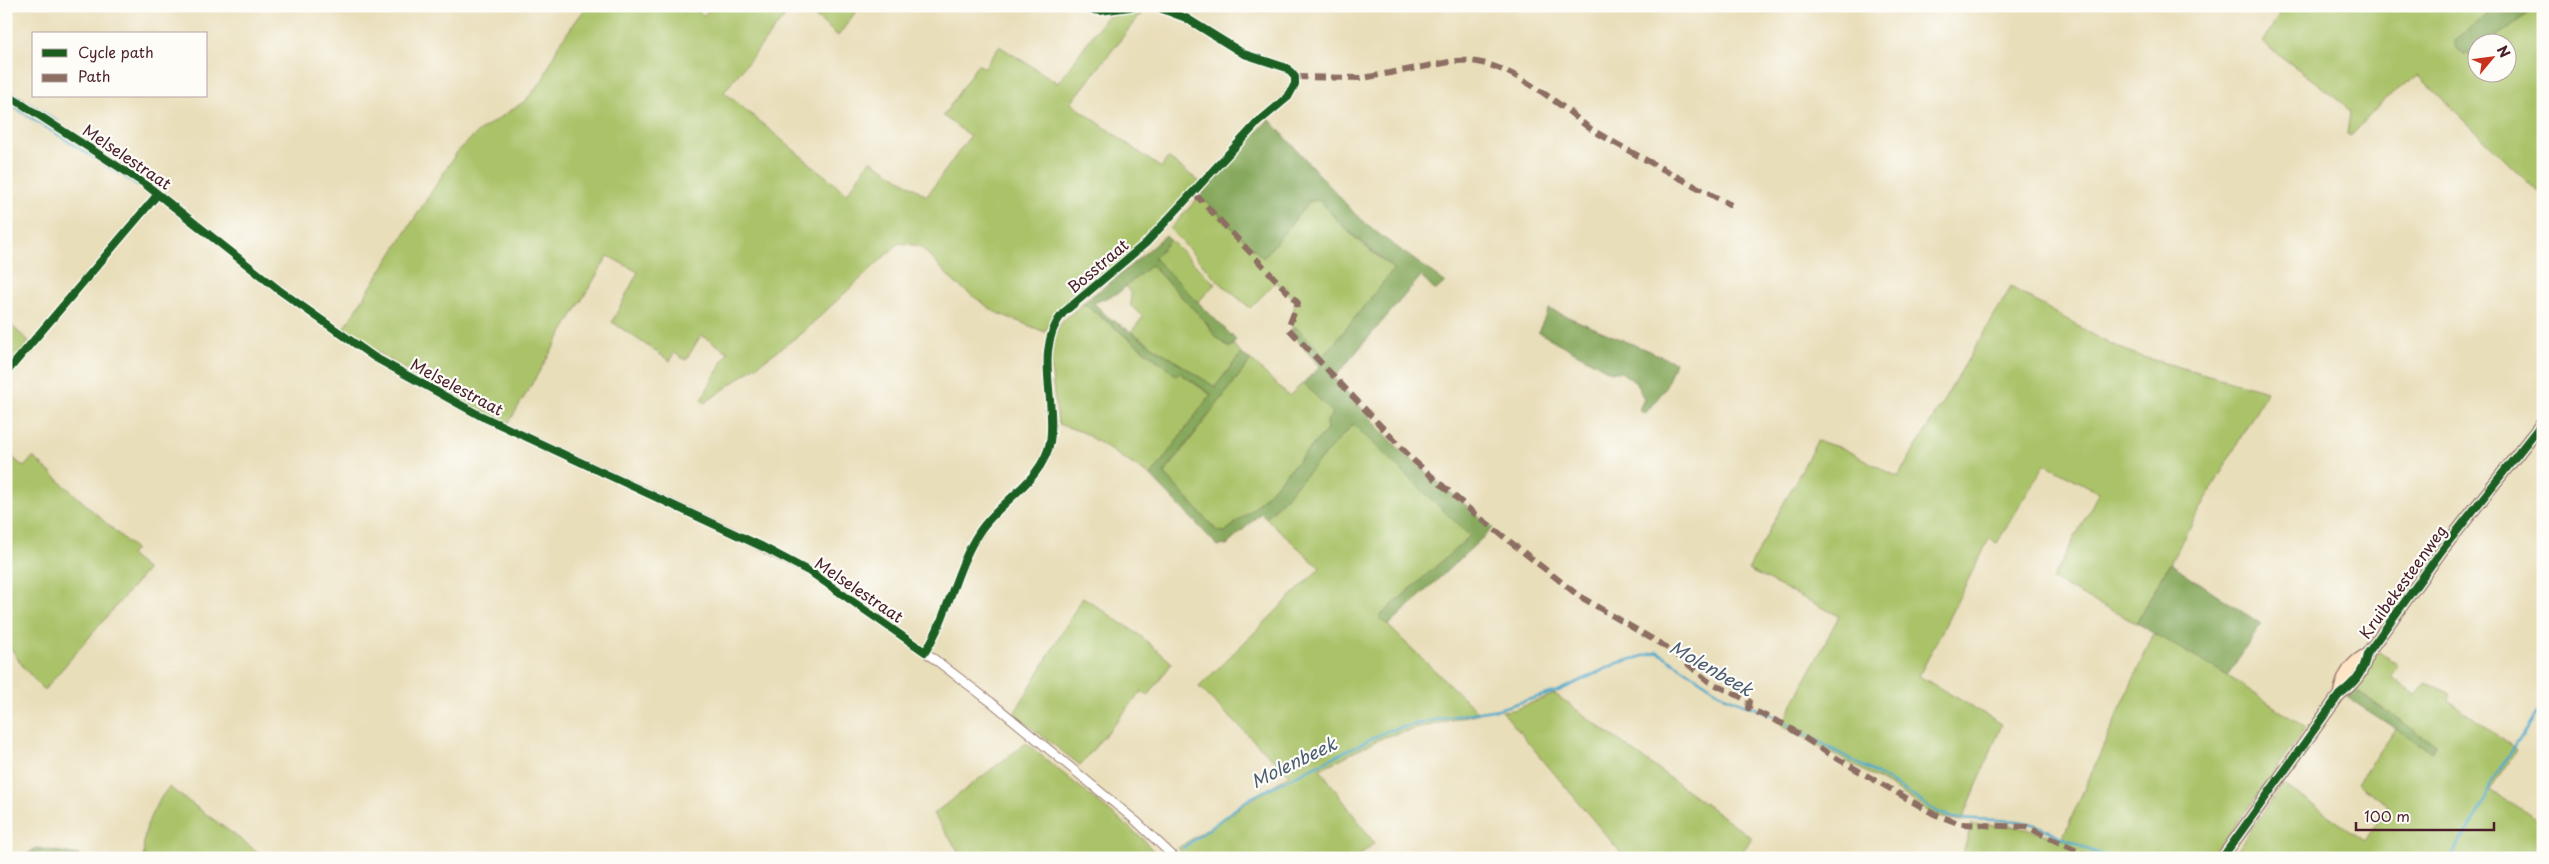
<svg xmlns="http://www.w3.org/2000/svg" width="2549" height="864" font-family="'Playpen Sans',sans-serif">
<rect width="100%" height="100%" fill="#fdfcf7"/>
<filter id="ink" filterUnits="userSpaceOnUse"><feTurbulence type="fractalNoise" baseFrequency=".02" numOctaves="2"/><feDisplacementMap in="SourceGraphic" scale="10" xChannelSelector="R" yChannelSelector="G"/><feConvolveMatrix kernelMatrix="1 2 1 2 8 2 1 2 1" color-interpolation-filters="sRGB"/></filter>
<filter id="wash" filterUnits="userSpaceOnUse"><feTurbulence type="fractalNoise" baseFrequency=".0096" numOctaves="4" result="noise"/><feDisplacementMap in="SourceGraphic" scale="20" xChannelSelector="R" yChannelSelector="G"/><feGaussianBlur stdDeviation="1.12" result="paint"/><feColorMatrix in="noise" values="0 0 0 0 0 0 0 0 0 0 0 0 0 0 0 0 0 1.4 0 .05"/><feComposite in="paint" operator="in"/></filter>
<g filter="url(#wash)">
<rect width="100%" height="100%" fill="#e9deba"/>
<path fill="#aac369" stroke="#7a714a" d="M 587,6 L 688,6 L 704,15 L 712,6 L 793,6 L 724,92 L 847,194 L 870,160 L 927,196 L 970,136 L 943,116 L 978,64 L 984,68 L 999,46 L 1058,83 L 1106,17 L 1143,11 L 1071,103 L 1161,168 L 1168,158 L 1200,182 L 1162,226 L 1060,314 L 1049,324 L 1045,332 L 995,312 L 955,283 L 920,246 L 899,243 L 802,333 L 705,403 L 701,400 L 728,352 L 701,335 L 686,360 L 674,353 L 670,361 L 612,322 L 638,272 L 608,256 L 508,424 L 438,390 L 343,330 L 457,152 L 478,132 L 525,101 L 542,81 L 559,44 Z
M 803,6 L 860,6 L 838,36 Z
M 2284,6 L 2497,6 L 2454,42 L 2465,55 L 2476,52 L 2476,72 L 2506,72 L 2506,42 L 2489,42 L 2538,6 L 2543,6 L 2543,197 L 2418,75 L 2385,99 L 2351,136 L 2347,134 L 2350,112 L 2342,102 L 2263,43 Z
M 1200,196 L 1263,258 L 1310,201 L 1320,200 C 1341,228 1366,248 1394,269 L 1324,356 L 1296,327 L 1291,333 L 1295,301 L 1276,282 L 1250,308 L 1218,281 L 1170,229 Z
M 1170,240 L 1215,284 L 1198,302 L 1154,258 Z
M 1151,265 L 1205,321 L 1216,337 L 1230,348 L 1233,344 L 1241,354 L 1215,387 L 1131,332 L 1143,317 L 1131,306 L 1131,295 L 1126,286 Z
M 2011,287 L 2104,341 L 2139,356 L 2267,391 L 2136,623 L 2052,580 L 2099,492 L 2045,464 L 1997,543 L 1989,539 L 1919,676 L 2002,724 L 1962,821 L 1936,817 L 1899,791 L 1782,725 L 1839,616 L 1748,570 L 1817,441 L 1842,448 L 1898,477 Z
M 1083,303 L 1176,375 L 1180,373 L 1211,395 L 1151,476 L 1082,432 L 1058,424 C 1056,401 1044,348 1058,328 C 1064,318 1075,311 1083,303 Z
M 6,321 L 30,342 L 6,369 Z
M 1251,360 L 1289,396 L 1303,383 L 1334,413 L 1326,422 L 1327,430 L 1255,507 L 1225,532 L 1217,531 L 1164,474 Z
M 1353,424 L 1471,536 L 1379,617 L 1479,713 L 1384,737 L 1320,769 L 1374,843 L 1357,858 L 1185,858 L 1178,848 L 1289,775 L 1199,687 L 1320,568 L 1266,518 Z
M 6,452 L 24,467 L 33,457 L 135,549 L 130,555 L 147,570 L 44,690 L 24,668 L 6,641 Z
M 1083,597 L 1138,634 L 1172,663 L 1148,696 L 1142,691 L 1080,765 L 1014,714 Z
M 2154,633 L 2213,666 L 2306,728 L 2212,858 L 1962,858 L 1971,825 L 2011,825 L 2062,839 Z
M 2379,651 L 2398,665 L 2391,676 L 2415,695 L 2426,683 L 2452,694 L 2449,700 L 2517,750 L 2490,790 L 2543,823 L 2543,858 L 2231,858 L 2283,784 L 2365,841 L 2388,805 L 2357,783 L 2397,728 L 2432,751 L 2435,745 L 2355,690 Z
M 1555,694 L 1752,838 L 1738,858 L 1625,858 L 1502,711 L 1513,710 Z
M 1026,743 L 1143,839 L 1159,858 L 963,858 L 933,814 Z
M 169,787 L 266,858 L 144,858 C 141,831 152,808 169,787 Z"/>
<path fill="#87a95d" stroke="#686444" d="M 2497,6 L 2538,6 L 2489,42 L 2476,42 L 2476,52 L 2465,55 L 2456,48 L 2454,41 Z
M 1269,119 L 1355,214 L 1380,235 L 1445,282 L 1435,291 L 1421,276 L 1334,378 L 1401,451 L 1493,528 L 1388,626 L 1379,617 L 1470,536 L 1353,424 L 1266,518 L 1261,513 L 1227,545 L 1218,546 L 1151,476 L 1211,394 L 1180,373 L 1176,375 L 1083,303 L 1116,278 L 1166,235 L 1170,240 L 1154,258 L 1236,340 L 1230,348 L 1216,337 L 1205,321 L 1151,265 L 1118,293 L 1094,303 L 1108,317 L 1215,387 L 1241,354 L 1251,360 L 1164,473 L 1217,531 L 1225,532 L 1255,507 L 1327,430 L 1326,422 L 1333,413 L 1303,383 L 1320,367 L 1291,333 L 1296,327 L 1324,356 L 1394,269 C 1364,244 1345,231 1320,200 L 1310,201 L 1263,258 L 1200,196 Z
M 1549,309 L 1675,362 L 1665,389 L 1645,414 L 1639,410 L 1644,399 L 1636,383 L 1621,372 L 1611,372 L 1538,332 Z
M 2170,563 L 2261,624 L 2228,676 L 2136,623 Z
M 2355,690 L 2436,745 L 2432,752 L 2348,698 Z
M 36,848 L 79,855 L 78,858 L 22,858 Z"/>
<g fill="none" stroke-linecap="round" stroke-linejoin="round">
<path stroke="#4da9cb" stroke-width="2.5" d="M 6,89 L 58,122
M 6,102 L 147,191
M 1183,848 L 1250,798 L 1387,731 L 1443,718 L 1498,709 L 1558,691 L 1618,663 L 1658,652 L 1726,697 L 1770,714 L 1898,786 L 1937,812 L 1953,818 L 2018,821 L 2036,825 L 2089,850 L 2114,858
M 2450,858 L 2487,798 L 2490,784 L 2543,704"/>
</g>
</g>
<g filter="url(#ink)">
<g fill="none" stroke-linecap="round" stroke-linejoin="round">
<defs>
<path id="street" d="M 1068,6 L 1100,11 L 1138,6
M 6,94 L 145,184 L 279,290 L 374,357 L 479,415 L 728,530 L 812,573 L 925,652 L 991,702 L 1136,821 L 1175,858
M 925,652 C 949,615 955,568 980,531 C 1000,501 1043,480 1050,442 C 1057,400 1033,349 1063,313 L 1146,243 L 1257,123 L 1288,97 L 1295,84 L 1295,77 L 1287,68 L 1244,54 L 1186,18 L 1154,6"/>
<path id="secondary" d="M 2339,695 C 2342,678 2350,662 2367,654
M 2222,858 L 2339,695 C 2353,684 2364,673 2367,654 L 2442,550 L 2543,422"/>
</defs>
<use href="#street" stroke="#9a7e72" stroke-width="10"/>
<use href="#secondary" stroke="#9a7e72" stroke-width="14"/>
<use href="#street" stroke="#fff" stroke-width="8"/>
<use href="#secondary" stroke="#ffe4c6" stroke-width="11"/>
<path stroke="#8d6e63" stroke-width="6" stroke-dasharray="12 6" stroke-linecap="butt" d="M 1295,77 L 1363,78 L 1455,61 C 1495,57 1536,87 1567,110 C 1576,117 1584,125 1594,131 C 1639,157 1685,181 1731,205
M 1194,193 L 1298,303 L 1288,328 L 1413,460 L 1475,514 L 1579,596 L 1671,650 L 1708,681 L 1749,701 L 1748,708 L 1785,725 L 1826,752 L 1934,814 L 1961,824 L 2027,827 L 2083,854 L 2097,858"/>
<defs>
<path id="cycleway" d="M 1068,6 L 1100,11 L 1138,6
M 6,94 L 145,184 L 279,290 L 374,357 L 479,415 L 763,547 L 812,573 L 925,652 C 949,615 955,568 980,531 C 1000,501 1043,480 1050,442 C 1057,400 1033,349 1063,313 L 1146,243 L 1257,123 L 1288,97 L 1295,84 L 1295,77 L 1287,68 L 1244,54 L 1186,18 L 1154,6
M 6,373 L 158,194
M 2222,858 L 2339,695 C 2353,684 2364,673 2367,654 L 2442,550 L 2543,422"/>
</defs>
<use href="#cycleway" stroke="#fdfcf7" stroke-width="11"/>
<use href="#cycleway" stroke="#1b5e20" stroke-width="8"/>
</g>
</g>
<g text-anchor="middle" stroke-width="4.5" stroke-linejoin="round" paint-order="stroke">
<g font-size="16" fill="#4a1f2b" stroke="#fdfcf7">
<text transform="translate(127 157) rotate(34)" y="6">Melselestraat</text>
<text transform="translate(1098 266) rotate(-40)" y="6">Bosstraat</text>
<text transform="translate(457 387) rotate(28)" y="6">Melselestraat</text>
<text transform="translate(2403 582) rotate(-54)" y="6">Kruibekesteenweg</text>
<text transform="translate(859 590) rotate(34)" y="6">Melselestraat</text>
</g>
<g font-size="18" font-style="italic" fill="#4b5d73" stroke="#fdfcf7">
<text transform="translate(1711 669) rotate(30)" y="6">Molenbeek</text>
<text transform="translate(1294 763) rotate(-26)" y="6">Molenbeek</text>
</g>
</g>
<rect width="2549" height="864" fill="none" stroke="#fdfcf7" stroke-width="25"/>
<rect x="32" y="32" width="175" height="65" fill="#fdfcf7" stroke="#b5a4a5"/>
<rect x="42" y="49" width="25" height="8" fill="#1b5e20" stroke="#b5a4a5"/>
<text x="78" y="58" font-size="15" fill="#4a1f2b">Cycle path</text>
<rect x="42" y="74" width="25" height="8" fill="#8d6e63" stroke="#b5a4a5"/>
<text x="78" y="82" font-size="15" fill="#4a1f2b">Path</text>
<g transform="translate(2492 58) rotate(61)"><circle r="24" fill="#fdfcf7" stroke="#b5a4a5"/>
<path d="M0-4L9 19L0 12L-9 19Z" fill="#c8321e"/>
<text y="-8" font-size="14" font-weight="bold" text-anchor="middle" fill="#4a1f2b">N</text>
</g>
<path d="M2356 822v8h138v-8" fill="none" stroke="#4a1f2b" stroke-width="2.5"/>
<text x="2364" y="822" font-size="15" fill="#4a1f2b" stroke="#fdfcf7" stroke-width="4" paint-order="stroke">100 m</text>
</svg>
